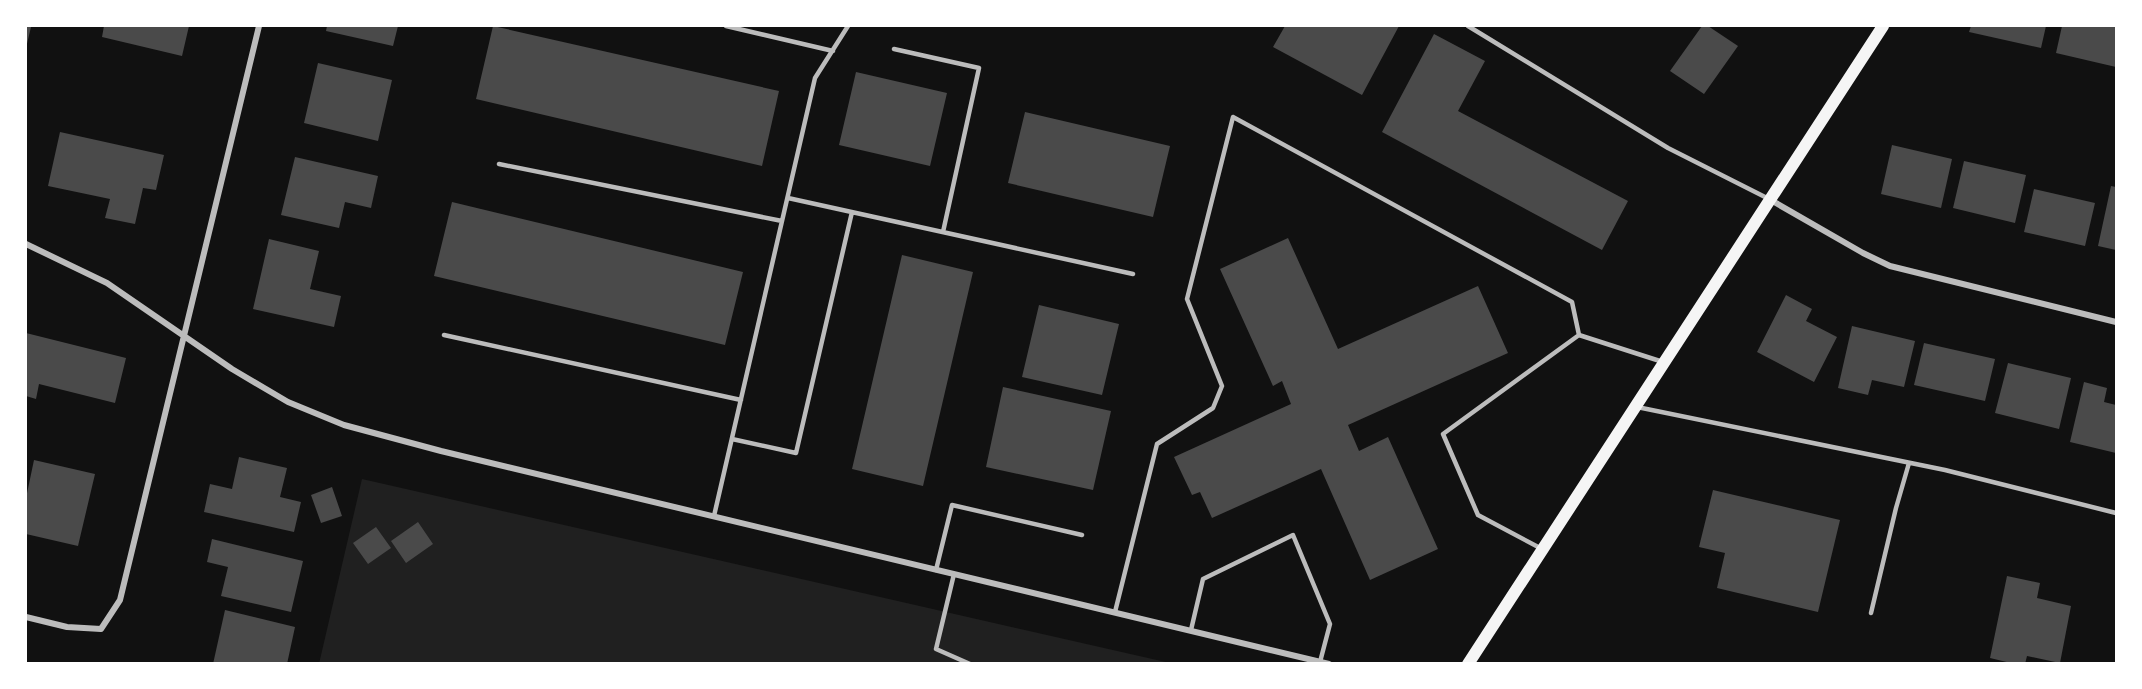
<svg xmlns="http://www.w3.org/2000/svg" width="2142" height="689" font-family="Quicksand,sans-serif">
<rect width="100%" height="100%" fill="#111"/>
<path fill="#202020" d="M 362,479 L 1170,663 L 319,664 Z"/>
<path fill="#4a4a4a" d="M 26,26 L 31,27 L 26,48 Z
M 104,26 L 189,26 L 182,56 L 102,37 Z
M 327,26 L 398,26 L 393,46 L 326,31 Z
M 493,26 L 779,91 L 762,166 L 476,99 Z
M 1285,26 L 1399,26 L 1362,95 L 1273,47 Z
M 1702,26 L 1708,26 L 1738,46 L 1704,94 L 1670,71 Z
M 1971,26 L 2046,26 L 2041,48 L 1969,32 Z
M 2062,26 L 2116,26 L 2116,67 L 2056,53 Z
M 1434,34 L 1485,61 L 1458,111 L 1628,201 L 1602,250 L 1382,132 Z
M 318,63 L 392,80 L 378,141 L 304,123 Z
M 856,72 L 947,93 L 930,166 L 839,145 Z
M 1025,112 L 1170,146 L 1153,217 L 1008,183 Z
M 60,132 L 164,155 L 156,190 L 143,188 L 135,224 L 105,218 L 110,199 L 48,186 Z
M 1892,145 L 1952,159 L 1941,208 L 1881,194 Z
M 295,157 L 378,176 L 371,208 L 345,202 L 339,228 L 281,215 Z
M 1964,161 L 2026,175 L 2015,223 L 1953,208 Z
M 2111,186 L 2116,187 L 2116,250 L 2098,246 Z
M 2034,189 L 2095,203 L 2085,246 L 2024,232 Z
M 452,202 L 743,272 L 725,345 L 434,276 Z
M 1288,238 L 1338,349 L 1478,286 L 1508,353 L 1348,425 L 1359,451 L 1388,437 L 1438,549 L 1370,580 L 1321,469 L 1212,518 L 1200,492 L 1192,495 L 1174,457 L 1291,404 L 1282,381 L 1273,386 L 1220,269 Z
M 269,239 L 319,251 L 310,289 L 341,296 L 334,327 L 253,309 Z
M 902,255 L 973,272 L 923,486 L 852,469 Z
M 1786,295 L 1812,309 L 1806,321 L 1837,337 L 1814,382 L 1757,352 Z
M 1039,305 L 1119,324 L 1102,395 L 1022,377 Z
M 1852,326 L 1915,341 L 1904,387 L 1872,380 L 1868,395 L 1838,388 Z
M 26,333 L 126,358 L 115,403 L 39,384 L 36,399 L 26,396 Z
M 1924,343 L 1995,359 L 1985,401 L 1914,385 Z
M 2008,363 L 2071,378 L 2059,429 L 1995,413 Z
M 2084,382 L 2107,388 L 2104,402 L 2116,405 L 2116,453 L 2070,442 Z
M 1003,387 L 1111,411 L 1093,490 L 986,467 Z
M 239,457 L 287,468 L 280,497 L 301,502 L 294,532 L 204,512 L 210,484 L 232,489 Z
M 34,460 L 95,474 L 78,546 L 26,534 L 26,498 Z
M 332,487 L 342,516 L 321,523 L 311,495 Z
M 1713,490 L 1840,520 L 1818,612 L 1717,588 L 1725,553 L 1699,547 Z
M 418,522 L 433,544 L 406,563 L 391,541 Z
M 376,527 L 391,548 L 368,564 L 353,543 Z
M 212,539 L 303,561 L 291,612 L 221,596 L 228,567 L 207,562 Z
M 2007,576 L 2040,583 L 2037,598 L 2071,606 L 2060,663 L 2027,656 L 2025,664 L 2015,664 L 1990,658 Z
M 225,610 L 295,627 L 287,664 L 213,664 Z"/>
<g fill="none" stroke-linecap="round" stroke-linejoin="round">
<path stroke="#bcbcbc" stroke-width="4.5" d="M 726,26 L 833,51
M 1468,26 L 1668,148 L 1769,199
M 894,49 L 979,68 L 943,232
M 499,164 L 782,221
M 788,198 L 1133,274
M 444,335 L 741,400
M 1579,335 L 1663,362
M 1637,407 L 1945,470 L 2116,513
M 732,439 L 796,453 L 852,212
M 714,516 L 815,78 L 848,26
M 1542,549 L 1478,515 L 1443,434 L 1579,335
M 936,570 L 952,505 L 1082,535
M 954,574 L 936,649 L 970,664
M 1115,612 L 1157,444 L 1213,408 L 1222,386 L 1187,299 L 1233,117 L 1572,302 L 1579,335
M 1871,613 L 1896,508 L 1909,463
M 1191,630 L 1203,579 L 1293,535 L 1330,624 L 1320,662"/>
<path stroke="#bcbcbc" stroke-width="6" d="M 1769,199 L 1863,253 L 1890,266 L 2116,322
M 26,244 L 107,283 L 232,369 L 288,402 L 344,425 L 441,451 L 1329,664
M 26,617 L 67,627 L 101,629 L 120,600 L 259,26"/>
<path stroke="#f5f5f5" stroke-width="12" d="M 1468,664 L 1883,26"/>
</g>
<rect width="2142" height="689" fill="none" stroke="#ffffff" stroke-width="54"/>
</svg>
